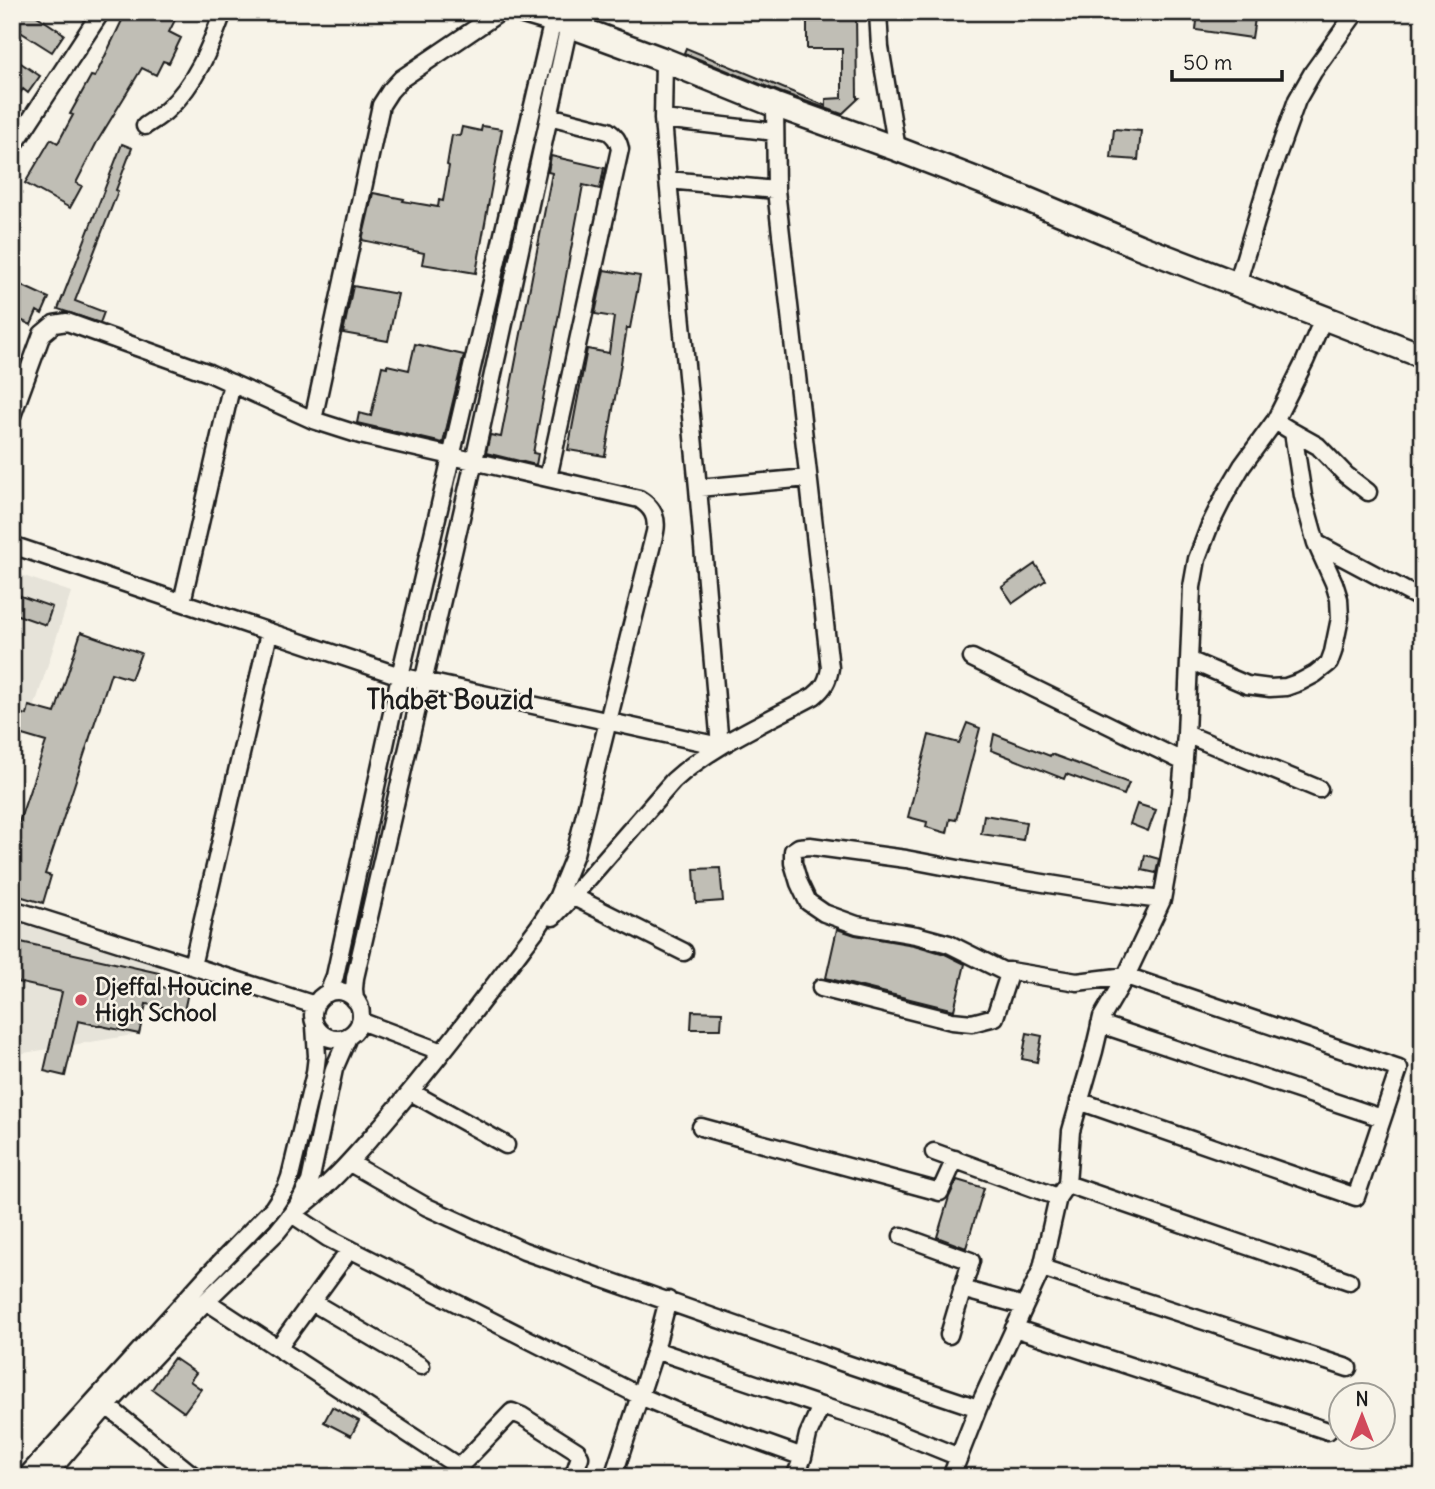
<svg xmlns="http://www.w3.org/2000/svg" width="1435" height="1489" font-family="Delius,sans-serif">
<rect width="100%" height="100%" fill="#f7f3e8"/>
<filter id="ink" filterUnits="userSpaceOnUse"><feTurbulence type="fractalNoise" baseFrequency=".0143" numOctaves="2"/><feDisplacementMap in="SourceGraphic" scale="14" xChannelSelector="R" yChannelSelector="G"/><feConvolveMatrix kernelMatrix="1 2 1 2 8 2 1 2 1" color-interpolation-filters="sRGB"/></filter>
<g filter="url(#ink)">
<path fill="#e6e3d9" d="M 12,572 L 71,592 L 28,727 L 12,722 Z
M 12,916 L 160,965 L 139,1034 L 12,1055 Z"/>
<path fill="#c0beb5" stroke="#1c1c1c" stroke-width="2" d="M 12,12 L 31,12 L 64,34 L 52,52 L 19,31 L 21,29 L 12,23 Z
M 126,12 L 179,12 L 169,32 L 181,38 L 169,63 L 163,61 L 156,75 L 142,68 L 97,142 L 76,183 L 82,186 L 70,208 L 25,183 L 51,139 L 58,143 L 73,115 L 70,114 L 91,76 L 95,77 Z
M 807,12 L 856,12 L 857,98 L 859,98 L 842,114 L 780,92 L 684,53 L 686,48 L 826,106 L 826,99 L 842,98 L 842,49 L 807,49 Z
M 1198,12 L 1256,12 L 1252,38 L 1196,30 Z
M 12,57 L 40,76 L 28,93 L 23,89 L 12,104 Z
M 482,126 L 502,129 L 476,273 L 422,264 L 424,253 L 362,240 L 373,193 L 404,199 L 403,201 L 438,207 L 439,200 L 443,201 L 449,166 L 447,165 L 452,135 L 460,136 L 462,127 L 481,131 Z
M 1114,129 L 1141,131 L 1138,160 L 1111,158 Z
M 122,144 L 132,148 L 116,190 L 118,191 L 75,301 L 104,312 L 100,323 L 58,309 Z
M 551,156 L 604,168 L 600,189 L 583,185 L 533,453 L 538,454 L 536,465 L 486,453 L 490,435 L 501,437 L 552,173 L 548,172 Z
M 604,270 L 640,276 L 630,328 L 627,328 L 605,456 L 568,450 L 587,349 L 609,353 L 614,317 L 595,314 Z
M 12,281 L 49,298 L 42,314 L 37,311 L 31,325 L 12,316 Z
M 353,286 L 398,294 L 388,341 L 343,333 Z
M 415,344 L 464,355 L 443,443 L 357,423 L 359,413 L 371,416 L 382,366 L 387,367 L 387,365 L 409,370 Z
M 1035,564 L 1046,580 L 1013,603 L 1002,587 Z
M 12,593 L 52,607 L 46,625 L 12,613 Z
M 81,632 L 141,653 L 131,679 L 111,673 L 45,874 L 51,876 L 43,903 L 12,894 L 12,843 L 46,742 L 12,732 L 12,711 L 27,715 L 29,706 L 55,713 Z
M 967,723 L 980,728 L 956,820 L 950,819 L 947,833 L 926,827 L 927,822 L 908,817 L 929,735 L 959,743 Z
M 994,734 L 1050,756 L 1051,754 L 1129,783 L 1124,795 L 1066,774 L 1064,779 L 991,750 Z
M 1137,804 L 1156,810 L 1148,831 L 1130,824 Z
M 984,815 L 1026,822 L 1023,840 L 981,834 Z
M 1145,855 L 1159,859 L 1156,873 L 1142,870 Z
M 720,868 L 723,901 L 696,903 L 694,869 Z
M 837,929 L 855,935 L 914,945 L 945,954 L 965,964 L 954,1010 L 826,978 Z
M 12,940 L 159,973 L 156,986 L 188,992 L 184,1011 L 146,1004 L 139,1034 L 78,1021 L 65,1076 L 44,1071 L 62,992 L 12,981 Z
M 692,1011 L 722,1012 L 721,1029 L 691,1029 Z
M 1027,1033 L 1042,1036 L 1037,1062 L 1022,1059 Z
M 957,1180 L 984,1188 L 966,1248 L 937,1237 L 949,1197 Z
M 174,1358 L 196,1373 L 190,1381 L 201,1389 L 184,1412 L 152,1389 Z
M 332,1407 L 359,1421 L 351,1436 L 324,1422 Z"/>
<g fill="none" stroke-linecap="round" stroke-linejoin="round">
<defs>
<path id="street" d="M 878,12 L 880,47 L 897,149
M 663,119 L 775,132
M 145,126 C 152,121 161,116 168,109 C 196,83 210,48 223,12
M 12,148 L 101,12
M 668,180 L 776,190
M 1237,284 L 1269,178 L 1297,100 L 1313,72 L 1356,12
M 12,416 L 42,334 L 54,324 L 67,322 L 209,373 L 313,420 L 360,435 L 639,499 C 652,507 658,517 655,532 L 575,854 L 557,898 L 539,926 C 488,993 438,1060 383,1124 C 355,1156 327,1189 292,1214 L 328,1238 L 640,1396 L 680,1413 L 803,1457 L 808,1435 L 821,1406 L 875,1423 L 959,1457
M 313,420 L 381,105 L 390,91 L 401,79 L 500,12
M 1293,432 L 1318,446 L 1346,475 L 1368,492
M 548,478 L 620,149 C 618,140 615,136 608,131 L 549,116
M 698,488 L 808,478
M 1316,543 L 1423,600
M 12,545 L 400,676 L 720,746 L 698,488 L 668,180 L 663,119 L 664,60
M 182,602 L 232,383
M 972,658 L 1184,762
M 1189,660 L 1247,685 L 1270,688 L 1286,687 L 1300,682 L 1315,674 L 1329,663 L 1333,652 L 1340,618 L 1339,599 L 1334,583 L 1316,543 L 1303,496 L 1293,432 L 1275,421
M 1186,734 L 1319,789
M 566,893 L 684,952
M 12,909 L 315,1005
M 553,917 L 573,896 L 673,781 C 712,745 766,722 814,696 C 824,688 828,681 830,668 L 776,190 L 775,105
M 192,966 L 269,633
M 1010,971 L 1003,971 L 949,944 L 916,935 L 857,925 L 824,913 L 808,902 L 799,883 L 793,863 L 793,851 L 799,847 L 810,846 L 906,859 L 974,872 L 1112,894 L 1162,900
M 821,988 L 952,1021 L 972,1023 L 995,1017 L 1010,971 L 1077,982 L 1126,976 L 1399,1069 L 1356,1197 L 1079,1101
M313 1015a24 24 0 1 1 48 0a24 24 0 1 1-48 0Z
M 328,993 L 335,976 L 400,676 L 553,20
M 355,1000 L 354,989 L 355,978 L 474,461 L 569,25
M 360,1021 L 442,1052
M 1100,1024 L 1382,1118
M 411,1092 L 506,1145
M 701,1127 L 940,1192 L 955,1159
M 934,1152 L 1058,1197
M 350,1163 L 427,1207 L 524,1251 L 844,1363 L 978,1408
M 1067,1184 L 1349,1281
M 902,1236 L 971,1261 L 949,1335
M 1042,1268 L 1348,1368
M 962,1289 L 1024,1306
M 668,1300 L 655,1350 L 821,1406
M 206,1301 L 459,1467
M 312,1302 L 421,1366
M 1014,1328 L 1328,1431
M 278,1348 L 350,1249
M 107,1406 L 195,1477
M 462,1476 L 459,1467 L 512,1412 L 522,1416 L 577,1451 L 580,1457 L 573,1477
M 25,1477 L 208,1275 L 273,1208 L 286,1188 L 290,1177 L 315,1073 L 317,1056 L 315,1026
M 46,1477 L 107,1406 L 206,1301 L 277,1232 L 297,1207 L 310,1182 L 334,1069 L 348,1037
M 613,1477 L 655,1350
M 795,1477 L 803,1457
M 951,1477 L 978,1408 L 1042,1268 L 1058,1197 L 1067,1184 L 1071,1131 L 1094,1051 L 1102,1017 L 1126,976 L 1162,900 L 1181,794 L 1186,734 L 1192,587 L 1197,559 L 1210,525 L 1225,495 L 1242,466 L 1275,421 L 1305,361 L 1324,317"/>
<path id="secondary" d="M 525,12 L 569,25 L 664,60 L 775,105 L 897,149 L 1024,198 L 1138,246 L 1423,356"/>
</defs>
<use href="#street" stroke="#1c1c1c" stroke-width="21"/>
<use href="#secondary" stroke="#1c1c1c" stroke-width="28"/>
<use href="#street" stroke="#f7f3e8" stroke-width="16"/>
<use href="#secondary" stroke="#f7f3e8" stroke-width="23"/>
</g>
</g>
<circle fill="#d1495b" stroke="#f7f3e8" stroke-width="2.5" cx="81" cy="1000" r="7"/>
<g text-anchor="middle" stroke-width="5" stroke-linejoin="round" paint-order="stroke">
<g font-size="23" font-weight="bold" fill="#1c1c1c" stroke="#f7f3e8" text-anchor="start">
<text x="95" y="995">Djeffal Houcine<tspan x="95" dy="26">High School</tspan></text>
</g>
<g font-size="26" font-weight="bold" fill="#1c1c1c" stroke="#f7f3e8">
<text x="450" y="709">Thabet Bouzid</text>
</g>
</g>
<rect width="1435" height="1489" fill="none" stroke="#f7f3e8" stroke-width="42"/>
<rect x="21" y="21" width="1393" height="1447" fill="none" stroke="#1c1c1c" stroke-width="2.5" filter="url(#ink)"/>
<g transform="translate(1362 1416)"><circle r="33" fill="#f7f3e8" stroke="#9f9d96" stroke-width="2"/>
<path d="M0-5L12 26L0 18L-12 26Z" fill="#d1495b"/>
<text y="-10" font-size="19" font-weight="bold" text-anchor="middle" fill="#1c1c1c">N</text>
</g>
<path d="M1172 70v10h110v-10" fill="none" stroke="#1c1c1c" stroke-width="3.5"/>
<text x="1183" y="70" font-size="21" fill="#1c1c1c" stroke="#f7f3e8" stroke-width="5" paint-order="stroke">50 m</text>
</svg>
